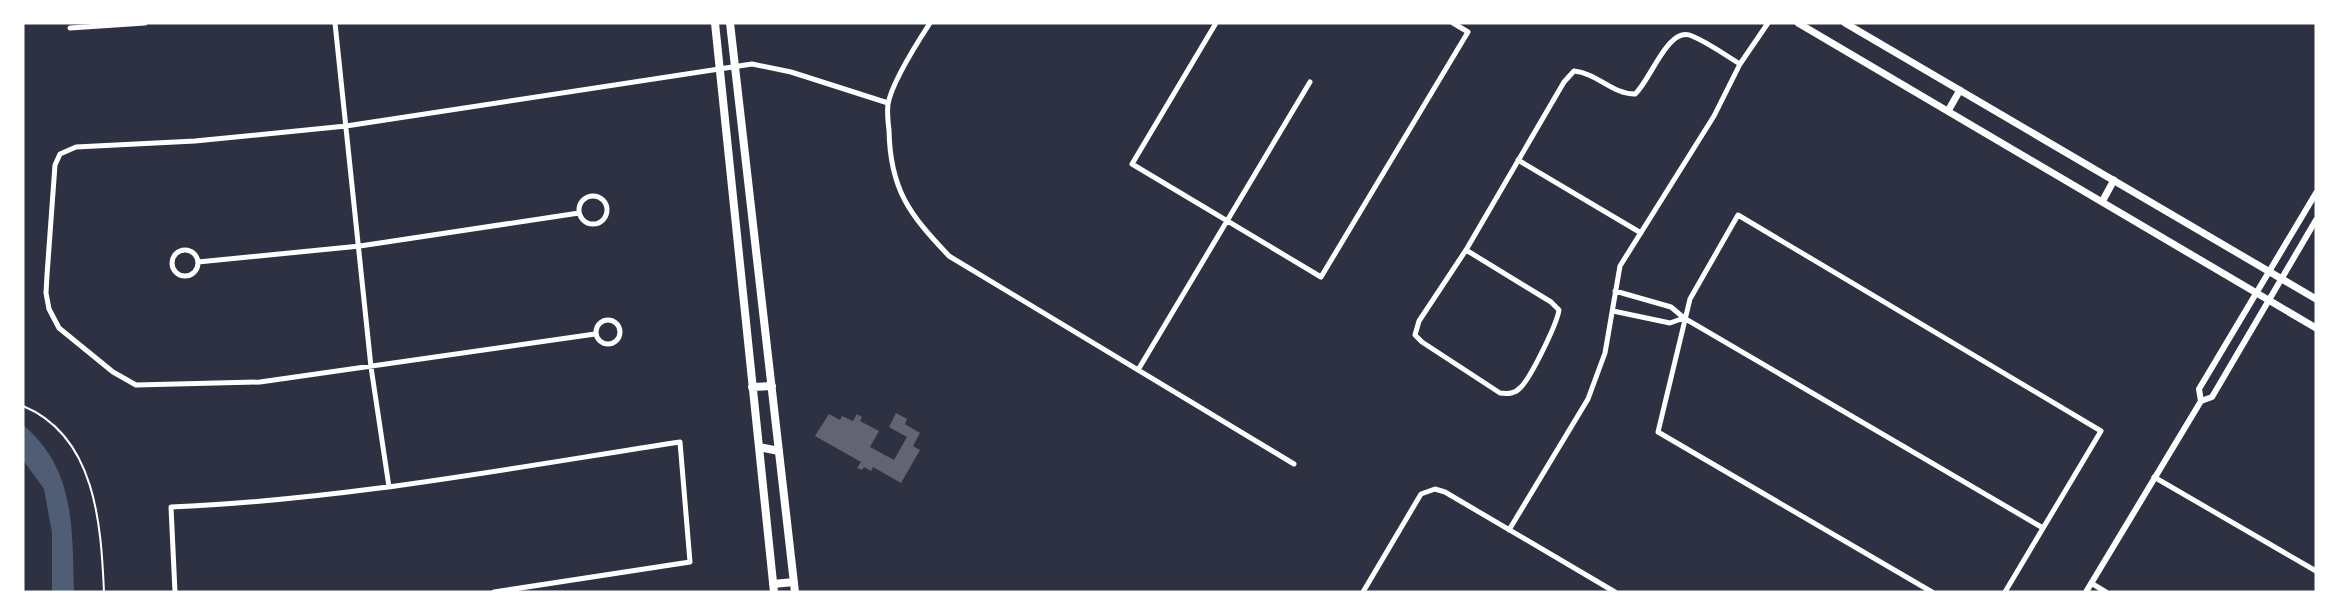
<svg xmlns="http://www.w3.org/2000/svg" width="2339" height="615" font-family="'Archivo Narrow',sans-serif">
<rect width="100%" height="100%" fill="#2d3142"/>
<path fill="#4f5d75" d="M 23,425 C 76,469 72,530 74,592 L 52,592 L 52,533 L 44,489 L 23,460 Z"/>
<path fill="#626471" d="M 896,413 L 907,419 L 905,424 L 920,433 L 913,446 L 920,450 L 901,483 L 873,467 L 871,471 L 864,467 L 862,470 L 857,468 L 861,462 L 815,436 L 829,414 L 840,420 L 842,416 L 853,421 L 857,414 L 862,417 L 860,421 L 879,431 L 870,447 L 894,460 L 907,437 L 889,427 Z"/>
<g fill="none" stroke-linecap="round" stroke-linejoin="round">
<path stroke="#fff" stroke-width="2" d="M 23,406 C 96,436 101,525 104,592"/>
<path stroke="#fff" stroke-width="5" d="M 335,23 L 371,367 L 389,487
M 930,23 C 917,43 892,82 888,104 C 887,112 888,122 889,130 C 890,190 910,215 949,256 L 1294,464
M 1216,23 L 1132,164 L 1321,277 L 1468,32 L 1453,23
M 70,28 L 145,23
M 1518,160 L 1641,233
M579 210a14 14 0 1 1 28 0a14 14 0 1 1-28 0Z
M 1466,250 L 1551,302 L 1559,310 C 1557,324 1531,377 1521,387 C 1515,394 1508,394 1500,393 L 1422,342 L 1415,335 L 1419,321 L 1466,250 L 1564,82 L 1574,71 C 1597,73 1612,94 1635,94 C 1651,80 1668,25 1692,36 C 1709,43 1725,55 1740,64
M172 263a13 13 0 1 1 26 0a13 13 0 1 1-26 0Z
M 198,262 L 360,246 L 579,213
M 1615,291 L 1671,307 L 1684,318 L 2043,528
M 1613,311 L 1670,323 L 1684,318
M596 332a12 12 0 1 1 24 0a12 12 0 1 1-24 0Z
M 595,334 L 260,382 L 136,385 L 113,372 L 59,328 L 49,309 L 46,293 L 47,275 L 55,165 L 60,154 L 76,147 L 195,141 L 346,126 L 752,64 L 791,72 L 888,103
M 1138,370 L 1310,82
M 2154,477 L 2316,571
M 1509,530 L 1588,399 L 1605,353 L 1620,266 L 1714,116 L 1740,64 L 1768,23
M 2091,583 L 2106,592
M 175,592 L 171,507 C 342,500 511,468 680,442 L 690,562 L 494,592
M 1363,592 L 1421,494 L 1435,489 L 1445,492 L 1615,592
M 1932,592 L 1658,432 L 1690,299 L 1738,215 L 2101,431 L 2005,592"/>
<path stroke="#fff" stroke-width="6" d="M 2201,401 L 2212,397 L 2316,220
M 2086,592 L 2201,401 L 2199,389 L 2316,193"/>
<path stroke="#fff" stroke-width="7" d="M 1798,23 L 2316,328
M 1845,23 L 2316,299
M 1948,111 L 1960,90
M 2102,202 L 2114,180"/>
<path stroke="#fff" stroke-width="8" d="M 715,23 L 774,592
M 730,23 L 795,592
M 752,387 L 772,386
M 759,447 L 779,451
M 773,584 L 794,582"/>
</g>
<rect width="2339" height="615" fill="none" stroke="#ffffff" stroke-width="49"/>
</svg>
